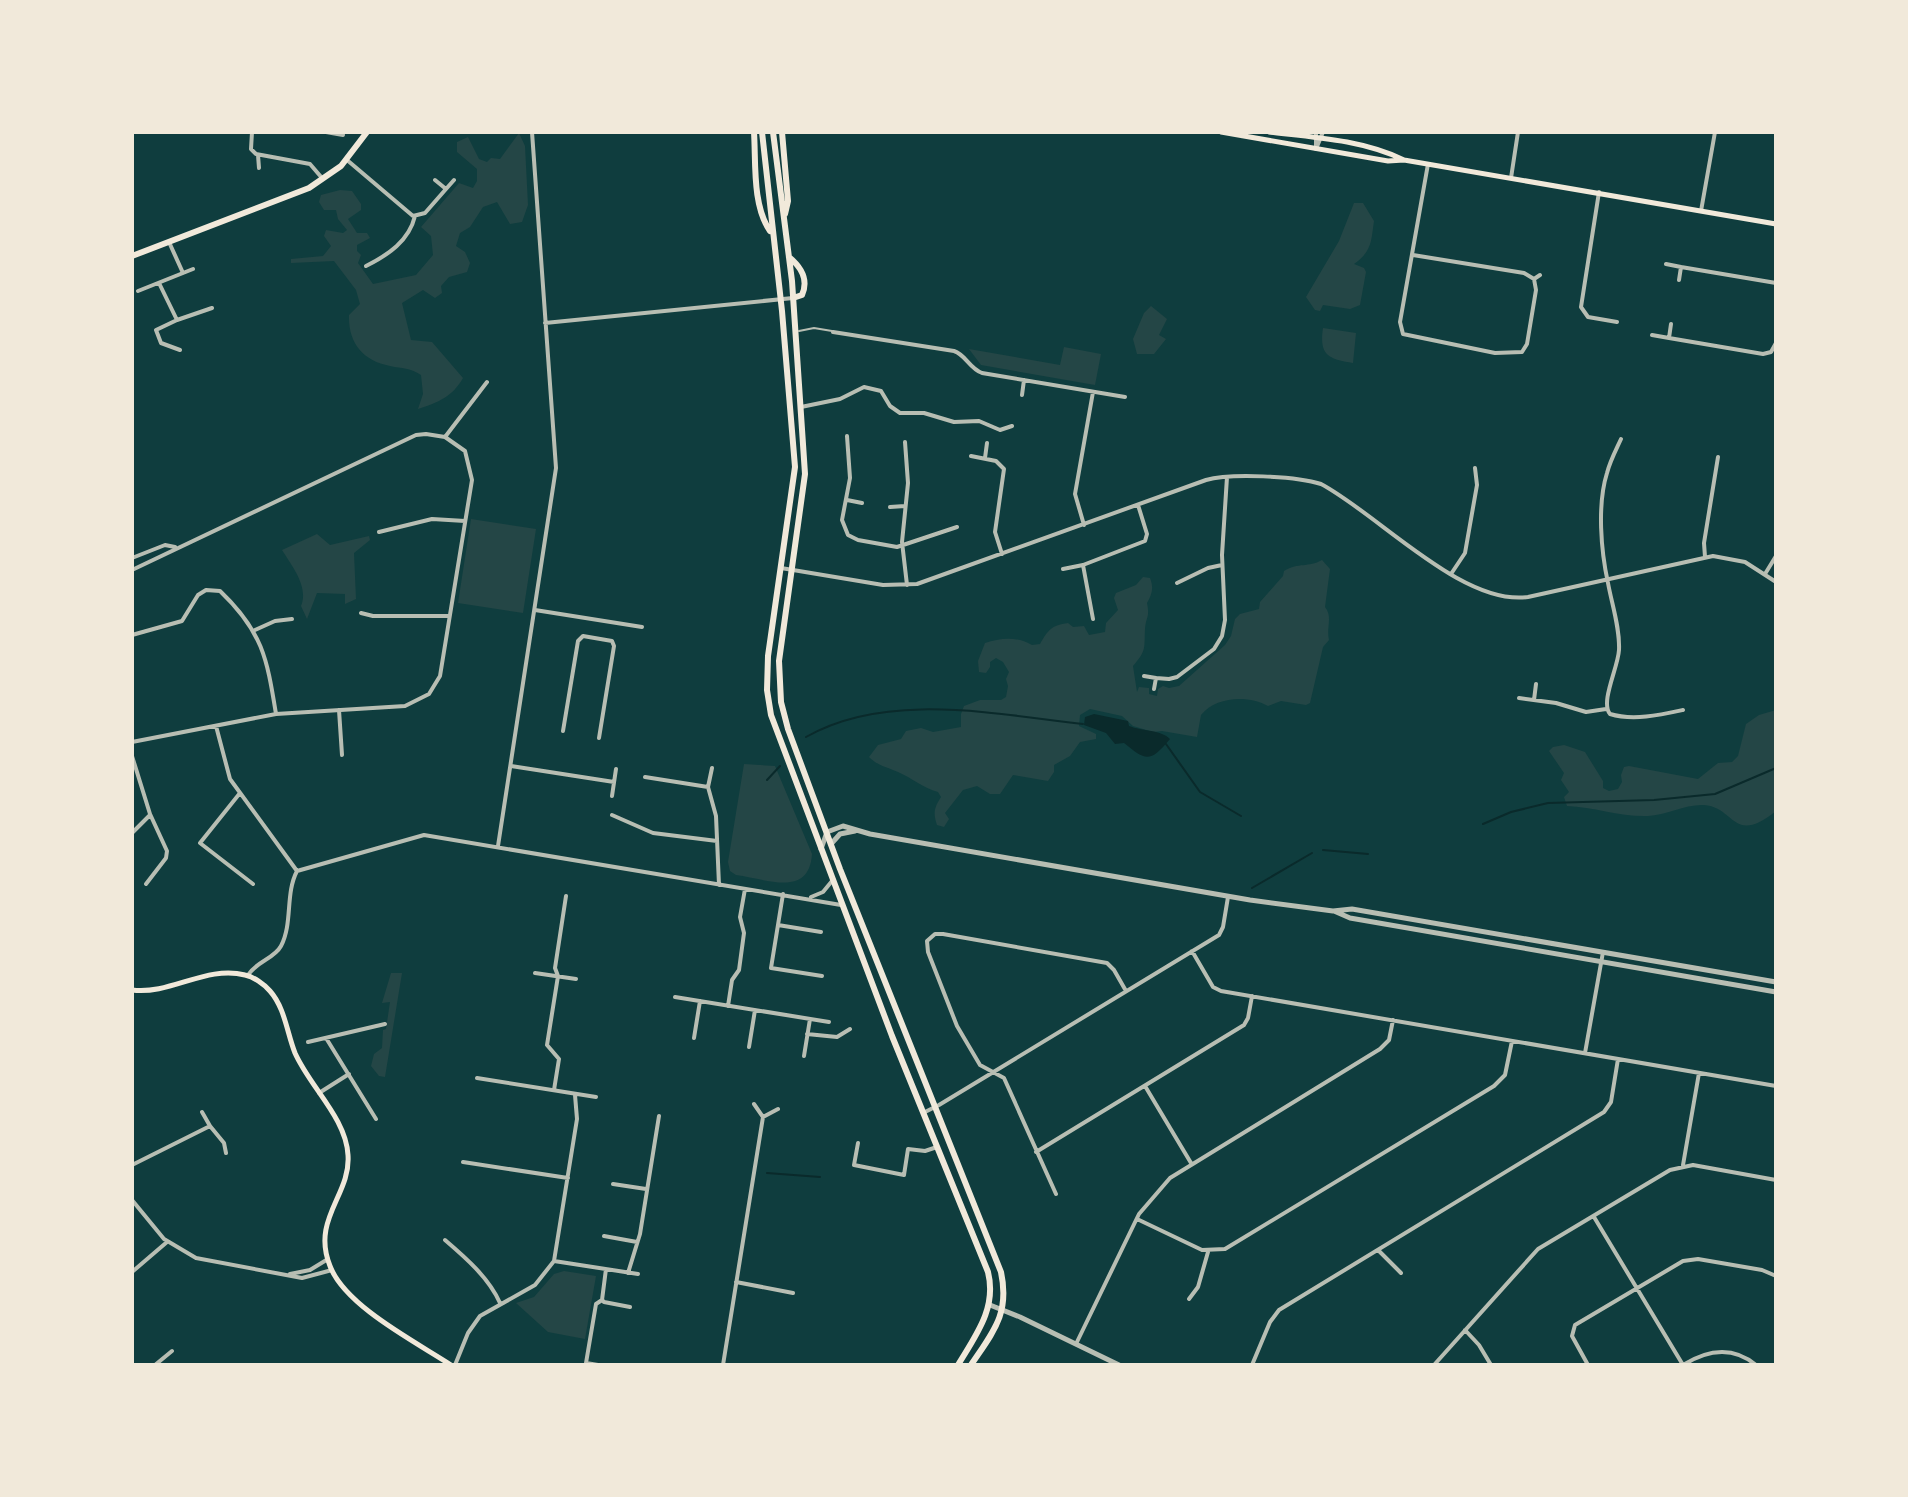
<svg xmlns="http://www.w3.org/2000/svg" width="1908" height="1497" font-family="'Public Sans',sans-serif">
<rect width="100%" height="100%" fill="#0f3d3e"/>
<path fill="#244646" d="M 519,133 L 525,146 L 528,205 L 522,222 L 510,224 L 497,202 L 483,207 L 470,227 L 460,233 L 456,246 L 465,252 L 470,263 L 467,272 L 449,277 L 441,286 L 442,293 L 435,298 L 423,290 L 402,303 L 411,340 L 432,342 L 463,378 C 452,397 439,402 418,409 L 423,394 L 421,375 C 409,367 403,369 390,366 C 363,361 348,343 349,315 L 360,304 L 356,290 L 334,261 L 291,263 L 291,259 L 323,256 L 331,246 L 324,236 L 326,230 L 343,233 L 347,230 L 338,219 L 336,210 L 324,210 L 319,202 L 321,195 L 340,190 L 352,191 L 361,204 L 361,210 L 348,219 L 357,233 L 367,233 L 370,238 L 357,245 L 357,251 L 361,255 L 358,263 L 373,284 L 416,275 L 433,255 L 431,236 L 421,227 L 459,183 L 473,188 L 477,181 L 477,169 L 457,152 L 457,142 L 468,137 L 479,159 L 487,162 L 491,158 L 500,159 Z
M 1354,203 L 1363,203 L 1374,221 C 1371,242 1372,251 1354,264 L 1364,268 L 1366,272 L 1360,305 L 1350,309 L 1323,305 L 1320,311 L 1315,310 L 1306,297 L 1339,241 Z
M 1151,306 L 1167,319 L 1159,335 L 1166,339 L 1154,354 L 1137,354 L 1133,339 L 1144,313 Z
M 1323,328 L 1356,333 L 1353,363 C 1328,359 1319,355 1323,328 Z
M 1064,347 L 1101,354 L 1095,385 L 981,365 L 969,349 L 1060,365 Z
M 471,519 L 536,529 L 523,613 L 458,603 Z
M 317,534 L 330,545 L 369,536 L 370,540 L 354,553 L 356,599 L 345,604 L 345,594 L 317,593 L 307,619 L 301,606 C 309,587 292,566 282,550 Z
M 1322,560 L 1330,569 L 1325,607 C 1333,617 1326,627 1329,640 L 1323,647 L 1310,703 L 1306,705 L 1281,701 L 1268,706 C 1249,695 1216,696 1201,715 L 1197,737 L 1162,731 L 1153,732 L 1133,726 L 1122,716 L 1090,709 L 1080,715 L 1079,726 L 1096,734 L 1096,739 L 1080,742 L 1070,756 L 1054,765 L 1054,772 L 1048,781 L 1013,775 L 1000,794 L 990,794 L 977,786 L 963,790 L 945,813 L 949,819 L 944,827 L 937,825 C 933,813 934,808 941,797 L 938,792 C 923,788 912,778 898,772 C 887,767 878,766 869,757 L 878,745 L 901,739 L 906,731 L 921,728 L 933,732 L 961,727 L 961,714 L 964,706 L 980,700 L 1001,700 L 1006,697 L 1008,686 L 1006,679 L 1009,672 L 1003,662 L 996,658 L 990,662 L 990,667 L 986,673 L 979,672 L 978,661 L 985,643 C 1000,638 1017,636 1032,645 L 1040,644 C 1048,630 1052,625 1068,623 L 1073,627 L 1084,626 L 1089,635 L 1105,632 L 1106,623 L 1118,610 L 1114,598 L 1116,593 L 1136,585 L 1143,577 L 1150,578 C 1154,588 1152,594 1147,603 C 1150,618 1146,616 1145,629 C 1144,648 1147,650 1133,666 L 1137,692 L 1139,687 L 1149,688 L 1149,694 L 1157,696 L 1158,689 L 1163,686 L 1169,688 L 1179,686 L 1225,645 L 1231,636 L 1235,619 L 1240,614 L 1259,609 L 1260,602 L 1283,576 L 1284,571 C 1299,562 1308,568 1322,560 Z
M 1776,710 L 1776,811 C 1733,846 1735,807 1704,805 C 1686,804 1666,815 1648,816 C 1621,817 1594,807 1567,806 L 1564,797 L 1569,792 L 1561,780 L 1564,773 L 1549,751 L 1553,747 L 1564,745 L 1585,752 L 1603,781 L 1603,788 L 1609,791 L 1618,789 L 1622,782 L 1621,775 L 1624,767 L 1629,766 L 1698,779 L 1718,763 L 1732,762 L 1738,756 L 1746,724 L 1759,715 Z
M 744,764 L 775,766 L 812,854 C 809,898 767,879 736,875 L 730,871 L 728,862 Z
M 391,973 L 402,973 L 385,1077 L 379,1076 L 371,1066 L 374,1054 L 382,1048 L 383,1030 L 386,1029 L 390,1002 L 382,1003 Z
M 564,1271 L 596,1276 L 585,1339 L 548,1332 L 516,1303 L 534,1297 L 554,1274 Z"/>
<path fill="#0a2a2b" d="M 1094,714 L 1128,721 L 1129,726 C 1142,731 1162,730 1170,739 C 1150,763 1146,761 1124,743 L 1115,744 L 1106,733 L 1084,725 L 1085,717 Z"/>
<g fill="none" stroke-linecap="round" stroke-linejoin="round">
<path stroke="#0a2a2b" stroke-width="2" d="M 806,737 C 886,691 995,714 1083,724
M 1166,744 L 1200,792 L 1241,816
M 767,780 L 780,766
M 1483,824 L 1511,812 L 1548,803 L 1654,800 L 1715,794 L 1776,768
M 1323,850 L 1368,854
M 1252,888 L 1312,853
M 767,1173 L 820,1177"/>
<path stroke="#b8beb3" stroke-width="2" d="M 799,331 L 814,328 L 832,331"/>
<path stroke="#b8beb3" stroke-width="4" d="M 252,132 L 251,149 L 256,154 L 310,164 L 322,178
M 326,132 L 343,135
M 1749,132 L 1764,132
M 1316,146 L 1316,132
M 1316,149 L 1323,132
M 258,155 L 259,168
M 347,160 L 413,216 L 425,213 L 446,189
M 1428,164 L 1400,322 L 1403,334 L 1495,353 L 1522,352 L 1527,344 L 1536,290 L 1534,279 L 1540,275
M 1511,178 L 1518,132
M 435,180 L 446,189 L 454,180
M 1599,192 L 1581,307 L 1588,317 L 1617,322
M 1701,211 L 1715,132
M 169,242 L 183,273
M 1413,255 L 1524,273 L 1534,279
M 1666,264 L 1681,267 L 1679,280
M 366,266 C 388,255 409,241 415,216
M 1681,267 L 1776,283
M 159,283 L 177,320 L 212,308
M 138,291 L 193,269
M 177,320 L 156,330 L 161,343 L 180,350
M 545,323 L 793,298
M 833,332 L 954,351 C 966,355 969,368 982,373 L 1125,397
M 1652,335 L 1669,338 L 1671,324
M 1669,338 L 1763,354 L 1771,352 L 1776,343
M 1022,395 L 1024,380
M 801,407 L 840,399 L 864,387 L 881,391 L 890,406 L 900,413 L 924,413 L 954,422 L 979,421 L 1000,430 L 1012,426
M 847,436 L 850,478 L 842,520 L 848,535 L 858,540 L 897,547 L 957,527
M 1621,439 C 1616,450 1610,461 1607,473 C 1597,505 1601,551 1608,583 C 1612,605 1620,628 1619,650 C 1618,668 1600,702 1610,714 C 1633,721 1660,715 1683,710
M 905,442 L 908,483 L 902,542 L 907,585
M 971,456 L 996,461 L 1004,469 L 995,532 L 1002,554
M 985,458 L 987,443
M 847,500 L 862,503
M 890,507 L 905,506
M 1084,525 L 1075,494 L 1093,392
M 379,532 L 432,519 L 465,521
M 1705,557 L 1704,543 L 1718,457
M 132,558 L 165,545 L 175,547
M 1083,565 L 1093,619
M 781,568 L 883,585 L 917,584 L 1206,480 C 1230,473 1296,476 1321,484 C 1378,514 1462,606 1528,597 L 1713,556 L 1745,562 L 1776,582
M 1063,569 L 1083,565 L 1145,541 L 1147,534 L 1138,505
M 132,570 L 416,435 L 426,434 L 445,437 L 487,382
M 1451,574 L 1465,553 L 1477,485 L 1475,468
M 1765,574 L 1776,556
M 1177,583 L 1208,568 L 1222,565
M 535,610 L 642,627
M 361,613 L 373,616 L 449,616
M 255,630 L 275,621 L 292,619
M 132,635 L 182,621 L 198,595 L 206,590 L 220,591 C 263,632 267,659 276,714
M 1144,676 L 1156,678 L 1154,689
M 1156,678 L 1169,679 L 1177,677 L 1214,649 L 1222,636 L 1225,620 L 1222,555 L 1227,477
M 1519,698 L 1556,703 L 1586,712 L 1606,709
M 1534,700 L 1536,684
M 339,710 L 342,755
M 216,726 L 230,779 L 297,871
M 563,731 L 578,641 L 583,636 L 612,641 L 614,646 L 599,738
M 132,742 L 276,714 L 405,706 L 429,694 L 440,676 L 472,480 L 465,451 L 445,437
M 132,756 L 150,814 L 167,851 L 166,858 L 146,884
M 511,766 L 614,782
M 712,768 L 708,787 L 716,816 L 719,885
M 645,777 L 708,787
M 240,793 L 200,843 L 253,884
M 612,796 L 616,769
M 612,815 L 653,833 L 717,841
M 132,833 L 150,815
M 498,846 L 556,468 L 532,132
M 783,894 L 771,968 L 822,976
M 811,897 L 823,892 L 832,881
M 778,925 L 821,932
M 1192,951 L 1213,987 L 1221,991 L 1776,1086
M 535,973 L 576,979
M 248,975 C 258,960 274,959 281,946 C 293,923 285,894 297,871 L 424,835 L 841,905
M 675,997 L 829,1022
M 728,1006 L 732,980 L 739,970 L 744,933 L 740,917 L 745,889
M 807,1034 L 837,1037 L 850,1029
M 326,1038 L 376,1119
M 694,1038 L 700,1001
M 308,1042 L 385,1024
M 749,1047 L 755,1010
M 1585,1053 L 1603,952
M 804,1056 L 810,1019
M 477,1078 L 596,1097
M 1145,1086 L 1191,1163
M 554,1090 L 559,1059 L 547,1045 L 558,976 L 555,968 L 566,896
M 319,1093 L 349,1074
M 754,1104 L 763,1117 L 778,1109
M 202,1112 L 210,1126
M 923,1113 L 939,1105 L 1219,935 L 1223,927 L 1228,897
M 858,1143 L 854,1165 L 904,1175 L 908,1149 L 925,1151 L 937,1147
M 1036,1152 L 1244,1025 L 1248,1018 L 1252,996
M 463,1162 L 568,1178
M 132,1165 L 210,1126 L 224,1143 L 226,1153
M 1683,1165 L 1699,1073
M 613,1184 L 646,1189
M 1056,1194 L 1004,1078 L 980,1065 L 957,1026 L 928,952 L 927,941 L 935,934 L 943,934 L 1107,963 L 1114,970 L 1126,991
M 132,1200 L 164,1239 L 196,1258 L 302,1278 L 332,1270
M 1594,1217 L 1683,1365
M 1137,1219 L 1202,1250 L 1225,1249 L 1494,1086 L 1505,1075 L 1512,1041
M 604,1236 L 637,1242
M 445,1240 C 466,1258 489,1278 500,1303
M 1378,1250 L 1401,1273
M 554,1261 L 638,1274
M 132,1272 L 167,1242
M 628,1273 L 640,1234 L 659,1116
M 290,1274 L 310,1270 L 328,1259
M 736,1282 L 793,1293
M 1189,1299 L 1198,1287 L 1208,1252
M 602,1300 L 604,1302 L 630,1307
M 1465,1330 L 1479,1345 L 1491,1365
M 1076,1344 L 1139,1214 L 1170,1178 L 1380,1049 L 1389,1040 L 1393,1020
M 155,1365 L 172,1351
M 455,1365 L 468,1333 L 480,1316 L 535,1285 L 554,1261 L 577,1119 L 575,1095
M 598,1365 L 586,1363 L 596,1304 L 602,1300 L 606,1269
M 723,1365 L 763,1117
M 1252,1365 L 1270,1322 L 1279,1310 L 1604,1112 L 1611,1102 L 1618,1059
M 1434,1365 L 1538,1249 L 1670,1170 L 1693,1165 L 1776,1180
M 1588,1365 L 1572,1336 L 1575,1325 L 1683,1261 L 1698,1259 L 1762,1270 L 1776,1276
M 1683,1365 C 1707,1350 1733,1346 1756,1365"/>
<path stroke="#b8beb3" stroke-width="5" d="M 831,844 L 840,834 L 855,831
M 821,849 L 827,832 L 843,826 L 870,834 L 1250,900 L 1333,911 L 1352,909 L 1776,982
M 1334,911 L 1350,918 L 1776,992
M 990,1305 L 1020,1317 L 1119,1365"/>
<path stroke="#f1e9da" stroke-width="5" d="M 1221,132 L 1388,161 L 1404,160 L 1776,224
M 1269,132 C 1313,137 1364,140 1404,160
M 132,990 C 171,995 206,965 245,975 C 254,977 264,984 270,991 C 285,1008 287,1033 295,1053 C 310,1087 346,1118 348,1155 C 351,1195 311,1219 330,1266 C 345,1306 416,1342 451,1365"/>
<path stroke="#f1e9da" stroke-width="6" d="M 132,256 L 309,188 L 341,166 L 367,132"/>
<path stroke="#f1e9da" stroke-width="6" d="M 754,132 C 756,162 752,205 770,231
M 762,132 L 782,311 L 795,467 L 768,656 L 767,690 L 771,715 L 892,1036 L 988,1272 C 997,1308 976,1335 958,1365
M 773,132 L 792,281 L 805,474 L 779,661 L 781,702 L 788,729 L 840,869 L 1001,1272 C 1010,1314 993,1332 971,1365
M 782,132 L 788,201 L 785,214
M 789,257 C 801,267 809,279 802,295 L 793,298"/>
</g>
<rect width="1908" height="1497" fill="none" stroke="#f1e9da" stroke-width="268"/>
</svg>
